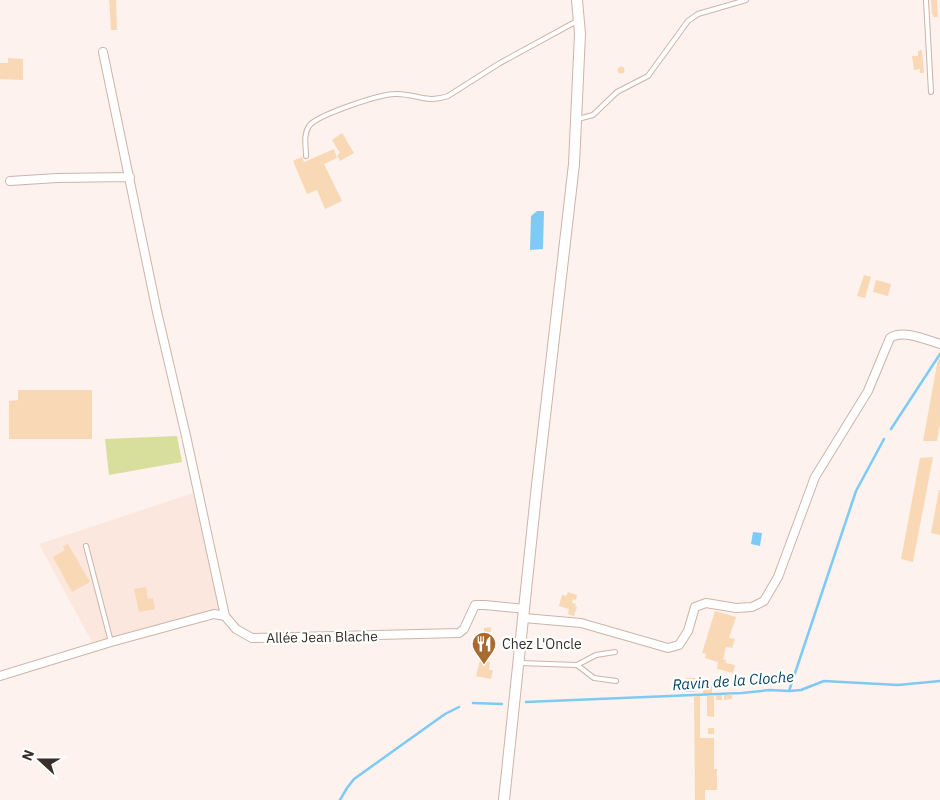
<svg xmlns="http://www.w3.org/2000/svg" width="940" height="800" font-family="'IBM Plex Sans',sans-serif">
<rect width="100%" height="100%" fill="#fdf2ed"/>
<path fill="#fbe7dd" d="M 193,493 L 219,609 L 92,642 L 39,544 Z"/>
<path fill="#d8de9c" d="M 177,436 L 182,462 L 109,475 L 105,439 Z"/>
<path fill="#7ccaf5" d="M 537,211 L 544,211 L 543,249 L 530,250 L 531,216 Z
M 753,532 L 762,533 L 760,546 L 751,544 Z"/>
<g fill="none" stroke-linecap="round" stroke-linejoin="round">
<path stroke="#7ccaf5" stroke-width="2.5" d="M 891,429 L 940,354
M 789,691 L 856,491 L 884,439
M 526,702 L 742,693 L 770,690 L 789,691 L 801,690 L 824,681 L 898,685 L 940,681
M 473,703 L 502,704
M 340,800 L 347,788 L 354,779 L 445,714 L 459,707"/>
</g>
<path fill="#f9d8b5" d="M 109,0 L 116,0 L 117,30 L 111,30 Z
M 931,0 L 937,0 L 938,17 L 934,17 L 932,14 Z
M 922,50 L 924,73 L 920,73 L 920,69 L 914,70 L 912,56 L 918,56 L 918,51 Z
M 8,58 L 23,59 L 23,80 L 0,79 L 0,63 L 8,63 Z
M617.5 70a3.5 3.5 0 1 1 7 0a3.5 3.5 0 1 1-7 0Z
M 342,133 L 354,153 L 340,161 L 337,155 L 340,153 L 332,140 Z
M 334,149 L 337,158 L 324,164 L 342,201 L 325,209 L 317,190 L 307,194 L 293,161 L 302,157 L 304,162 Z
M 864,275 L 871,277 L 865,298 L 857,296 Z
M 876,280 L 891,284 L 888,296 L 873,292 Z
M 938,359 L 940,359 L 940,423 L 937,441 L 923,441 Z
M 18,390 L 92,390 L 92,439 L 9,439 L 9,401 L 18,400 Z
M 933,457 L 913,562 L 901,559 L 920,458 Z
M 939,490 L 940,490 L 940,535 L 931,533 Z
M 68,544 L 90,582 L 72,592 L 53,557 L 65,550 L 63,546 Z
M 146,587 L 148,599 L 153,598 L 155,609 L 139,612 L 134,589 Z
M 568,592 L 577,595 L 576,600 L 573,599 L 572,603 L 576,604 L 575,606 L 577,607 L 574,616 L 568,614 L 569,609 L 559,606 L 562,595 L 566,596 Z
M 715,611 L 736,617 L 729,638 L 735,639 L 732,648 L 726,647 L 723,659 L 726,660 L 726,663 L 735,665 L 733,673 L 717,669 L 718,662 L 705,658 L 706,654 L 702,653 Z
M 491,627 L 491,632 L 488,632 L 488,638 L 484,638 L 484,628 Z
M 480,660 L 490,662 L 489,670 L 493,670 L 491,679 L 476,676 Z
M 686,678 L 696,678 L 695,692 L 685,692 Z
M 702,686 L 712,686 L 712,693 L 703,693 Z
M 732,694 L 732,699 L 724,700 L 724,695 Z
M 714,695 L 714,717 L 707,716 L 707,696 Z
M 716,695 L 722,695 L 722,700 L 716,700 Z
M 694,696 L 700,696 L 700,738 L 714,738 L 714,769 L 717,769 L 717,790 L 705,790 L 705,800 L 695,800 Z
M 708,728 L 714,728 L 714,734 L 708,734 Z"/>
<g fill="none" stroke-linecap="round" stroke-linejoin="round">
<defs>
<path id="service" d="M 926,0 L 931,92
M 578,119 L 593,115 L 617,92 L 648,76 L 688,21 L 698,14 L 746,0
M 306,156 C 306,146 303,135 309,126 C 317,115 380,94 395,94 C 415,93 426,104 448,96 L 500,63 L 577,21
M 86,546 L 111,642
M 519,663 L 577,665 L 594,678 L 616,681
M 577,665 L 596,655 L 615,652"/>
<path id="minor" d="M 103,52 L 157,312 L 186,436 L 225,616
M 10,181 L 57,178 L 130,177
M 524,618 L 581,623 L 668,648 L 679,645 L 688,631 L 695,607 L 706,603 L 736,608 L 752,607 L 764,601 L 778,577 L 815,477 L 868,391 L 890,338 C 903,329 927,340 940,344
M 0,676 L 111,642 L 214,614 L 225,616 L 236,629 L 252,638 L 459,633 L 464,629 L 475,605 L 485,605 L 525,609"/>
<path id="secondary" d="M 504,800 L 537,485 L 574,164 L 580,34 L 577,0"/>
</defs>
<use href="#service" stroke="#cdb4a8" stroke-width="6"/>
<use href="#minor" stroke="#cdb4a8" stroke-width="10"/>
<use href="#secondary" stroke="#cdb4a8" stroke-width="12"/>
<use href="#service" stroke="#fff" stroke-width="4"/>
<use href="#minor" stroke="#fff" stroke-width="8"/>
<use href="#secondary" stroke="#fff" stroke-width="10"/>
</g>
<defs>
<symbol id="restaurant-pin" viewBox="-11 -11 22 30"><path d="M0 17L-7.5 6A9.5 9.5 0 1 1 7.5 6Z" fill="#a96a32" stroke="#fff"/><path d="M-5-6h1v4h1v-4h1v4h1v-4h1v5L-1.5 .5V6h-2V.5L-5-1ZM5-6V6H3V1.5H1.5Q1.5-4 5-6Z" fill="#fff"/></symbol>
</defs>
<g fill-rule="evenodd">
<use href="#restaurant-pin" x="470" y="630" width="28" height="38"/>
</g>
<g text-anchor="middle" stroke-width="4.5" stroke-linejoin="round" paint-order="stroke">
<g font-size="14" fill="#372d29" stroke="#fff">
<text transform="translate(322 637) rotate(-1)" y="5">Allée Jean Blache</text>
</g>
<g font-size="14" fill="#372d29" stroke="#fff" text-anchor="start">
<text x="502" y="649">Chez L'Oncle</text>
</g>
<g font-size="15" font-style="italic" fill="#004561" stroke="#fff">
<text transform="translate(733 681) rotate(-4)" y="5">Ravin de la Cloche</text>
</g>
</g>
<g transform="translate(40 760) rotate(291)" stroke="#ffffff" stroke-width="4" paint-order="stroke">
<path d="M0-4L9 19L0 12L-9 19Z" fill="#372d29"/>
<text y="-8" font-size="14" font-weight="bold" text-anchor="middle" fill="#372d29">N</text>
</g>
</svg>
